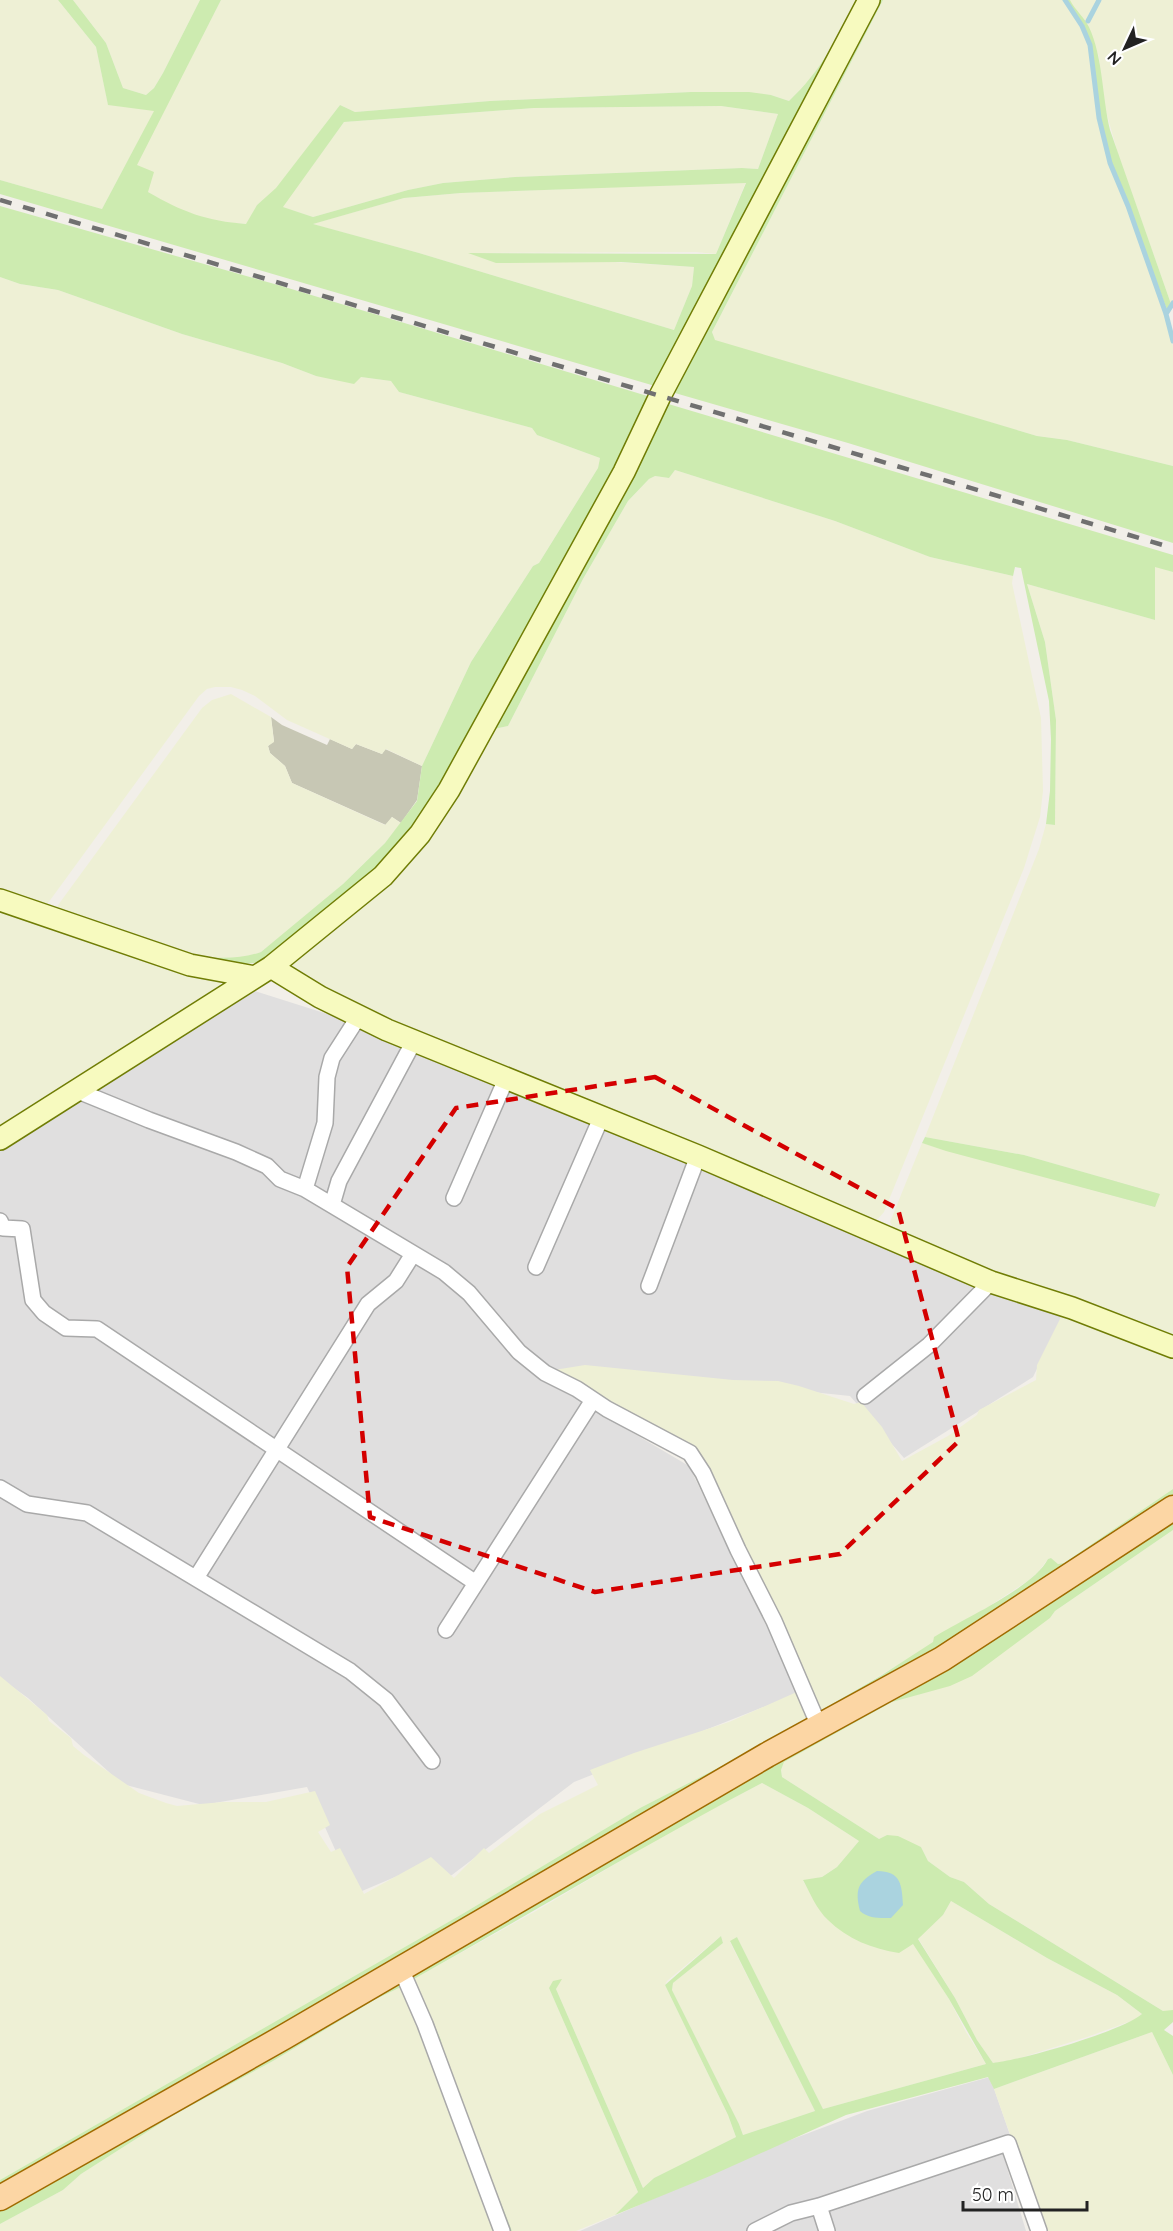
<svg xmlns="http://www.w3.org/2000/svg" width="1173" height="2231" font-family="Quicksand,sans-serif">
<rect width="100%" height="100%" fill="#f2efe9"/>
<path fill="#e0dfdf" d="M 252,990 L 362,1025 L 907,1254 L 947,1146 L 1173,1192 L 1061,1320 L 1033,1377 L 904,1458 L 850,1396 L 573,1367 L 606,1417 L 689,1466 L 799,1693 L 574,1782 L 448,1878 L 428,1863 L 355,1894 L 307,1787 L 203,1805 L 122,1784 L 28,1698 L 0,1678 L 0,1151 L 132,1064 Z
M 990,2077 L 1010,2135 L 1002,2151 L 1026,2231 L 580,2231 L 769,2148 L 867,2111 Z"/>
<path fill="#c7c7b4" d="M 271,717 L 282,725 L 327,745 L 330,739 L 352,749 L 356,744 L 382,754 L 385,749 L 422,766 L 417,800 L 401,823 L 392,817 L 386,825 L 292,783 L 285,766 L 270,753 L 268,746 L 274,741 Z"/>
<path fill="#eef0d5" d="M 0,0 L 58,0 L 96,47 L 108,104 L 155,110 L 102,209 L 0,180 Z
M 73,0 L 200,0 L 163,73 L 154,88 L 146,95 L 123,88 L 106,43 Z
M 221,0 L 856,0 L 838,38 L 809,82 L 789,101 L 771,95 L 691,92 L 490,101 L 355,112 L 340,105 L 276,189 L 257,205 L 247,224 L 221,222 L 191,215 L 174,208 L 148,192 L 136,165 Z
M 883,0 L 1063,0 L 1080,27 L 1089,45 L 1097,118 L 1109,163 L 1127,206 L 1165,314 L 1173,346 L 1173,466 L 1067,440 L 1037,436 L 715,341 L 712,332 Z
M 1070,0 L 1097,0 L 1085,22 L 1075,11 Z
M 1101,0 L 1173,0 L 1173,300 L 1171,304 L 1118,154 L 1104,104 L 1099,57 L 1088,24 Z
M 721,106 L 778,114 L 758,169 L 742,168 L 515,177 L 443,183 L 408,190 L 313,217 L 282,207 L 344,122 L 534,108 Z
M 746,182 L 716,254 L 696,252 L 470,253 L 694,267 L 692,286 L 674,330 L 419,253 L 312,224 L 404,198 L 461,193 Z
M 0,277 L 20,284 L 58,290 L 182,334 L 282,363 L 316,376 L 361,377 L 392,381 L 399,392 L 532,428 L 537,435 L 600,458 L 598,468 L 539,563 L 533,566 L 471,662 L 422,766 L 386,749 L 382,754 L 356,744 L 352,749 L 287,720 L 255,696 L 242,690 L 231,687 L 215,687 L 207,689 L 199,696 L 51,899 L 46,905 L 0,895 Z
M 675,470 L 835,521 L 930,557 L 1013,576 L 1012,583 L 1041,718 L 1043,791 L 1040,817 L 1024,868 L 884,1212 L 876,1221 L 866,1221 L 323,994 L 288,967 L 489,730 L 508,726 L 583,579 L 628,501 L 649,479 L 655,476 L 669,478 Z
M 1155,566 L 1173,572 L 1173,1342 L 1064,1301 L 894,1230 L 890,1222 L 922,1143 L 1155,1207 L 1159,1194 L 1024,1155 L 925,1137 L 1039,849 L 1046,824 L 1055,825 L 1056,720 L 1045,642 L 1027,584 L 1155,620 Z
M 231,694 L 271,717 L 274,742 L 268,746 L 270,753 L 285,766 L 292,783 L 385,825 L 392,817 L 401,823 L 385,843 L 343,884 L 303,919 L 261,952 L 245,958 L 208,958 L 157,948 L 53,912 L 202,708 L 212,700 Z
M 0,905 L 217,975 L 221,983 L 218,991 L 0,1130 Z
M 1063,1307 L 1173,1349 L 1173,1489 L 1064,1563 L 1058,1564 L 1051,1558 L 1048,1559 L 1038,1572 L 1029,1580 L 913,1656 L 818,1712 L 703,1469 L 548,1371 L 585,1365 L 733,1380 L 778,1381 L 799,1386 L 854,1404 L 861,1402 L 882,1427 L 902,1461 L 948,1436 L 977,1415 L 979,1410 L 1036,1380 L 1037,1365 L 1060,1319 Z
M 1173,1530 L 1173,2010 L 1170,2012 L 1163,2011 L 989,1904 L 964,1882 L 950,1877 L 928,1861 L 921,1847 L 887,1835 L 879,1839 L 782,1777 L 781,1770 L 784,1762 L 892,1702 L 930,1691 L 1050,1618 L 1055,1611 Z
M 0,1676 L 47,1715 L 49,1721 L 71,1738 L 73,1746 L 84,1755 L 139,1793 L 166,1803 L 177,1806 L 223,1802 L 266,1802 L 315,1791 L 330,1825 L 318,1832 L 331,1852 L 340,1848 L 364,1894 L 431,1857 L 454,1878 L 484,1848 L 489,1853 L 540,1814 L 598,1785 L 590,1770 L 634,1753 L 729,1722 L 799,1691 L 811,1716 L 753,1750 L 640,1808 L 464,1913 L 0,2180 Z
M 762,1783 L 808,1808 L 859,1841 L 837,1867 L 822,1877 L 803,1881 L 827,1919 L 913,1943 L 949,1999 L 966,2032 L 986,2064 L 823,2109 L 737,1937 L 730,1942 L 815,2111 L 743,2135 L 739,2124 L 672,1990 L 673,1983 L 723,1943 L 721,1936 L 667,1981 L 665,1985 L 728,2115 L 736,2137 L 654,2178 L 643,2188 L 556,1989 L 558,1984 L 554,1981 L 549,1988 L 638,2192 L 615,2215 L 576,2231 L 512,2231 L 442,2054 L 441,2040 L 414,1979 L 536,1911 L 676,1828 Z
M 951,1901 L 1047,1958 L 1117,1995 L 1142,2014 L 1134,2020 L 1087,2037 L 1010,2061 L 993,2063 L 977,2040 L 955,1998 L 918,1938 L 943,1915 Z
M 403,1986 L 495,2231 L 0,2231 L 0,2224 L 63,2190 L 81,2174 L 172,2116 L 273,2061 L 376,1999 Z
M 1152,2032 L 1173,2075 L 1173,2231 L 1044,2231 L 994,2089 Z"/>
<path fill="#cdebb0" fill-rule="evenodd" d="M 58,0 L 73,0 L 106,43 L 123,88 L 146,95 L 154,88 L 163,73 L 200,0 L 221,0 L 137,165 L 154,172 L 148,192 C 182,212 207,221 246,224 L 257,205 L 276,188 L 340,105 L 355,112 L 490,101 L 691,92 L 749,92 L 771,95 L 789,101 C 821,71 837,39 856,0 L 862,0 L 655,386 L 0,194 L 0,180 L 102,209 L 154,111 L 108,105 L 96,47 ZM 721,106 L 778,114 L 758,169 L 742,168 L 515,177 L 443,183 L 408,190 L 313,217 L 283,207 L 344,122 L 534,108 ZM 746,183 L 716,254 L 468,253 L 496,263 L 621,262 L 694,267 L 692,286 L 674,330 L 419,253 L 313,224 L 404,198 L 461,193 Z
M 875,0 L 883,0 L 712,332 L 715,340 L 1037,436 L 1067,440 L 1173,466 L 1173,543 L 848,443 L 668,391 Z
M 1066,0 L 1070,0 C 1075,10 1085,18 1089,27 C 1103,57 1102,96 1110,130 L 1171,304 L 1167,310 L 1129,206 L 1111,162 L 1095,92 L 1095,75 L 1091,44 L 1082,26 Z
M 0,206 L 278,285 L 654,398 L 490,705 L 398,852 L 265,962 L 232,965 L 157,948 C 192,955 226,964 261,952 L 343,884 L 385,843 L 417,801 L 422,766 L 471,662 L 533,566 L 539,563 L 598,468 L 600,458 L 537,435 L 532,428 L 399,392 L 391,381 L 361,377 L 354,384 L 316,376 L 282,363 L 182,334 L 58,290 L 20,284 L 0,277 Z
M 665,403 L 1173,555 L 1173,572 L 1155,567 L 1155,620 L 1027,584 L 1045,642 L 1056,720 L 1055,825 L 1046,824 L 1050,791 L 1051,739 L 1049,701 L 1021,568 L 1015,567 L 1013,576 L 930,557 L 835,521 L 675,470 L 669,478 L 655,476 L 649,479 L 628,501 L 583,579 L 508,726 L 489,730 Z
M 925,1137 L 1024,1155 L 1160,1194 L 1155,1207 L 946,1151 L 922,1143 Z
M 1173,1489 L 1173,1498 L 1105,1545 L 821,1719 L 818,1712 L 882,1675 L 933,1642 L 934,1637 C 963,1619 1033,1588 1048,1559 L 1051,1558 L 1058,1564 L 1064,1563 Z
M 1173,1517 L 1173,1530 L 1055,1611 L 1050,1618 L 972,1676 L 950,1686 L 892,1702 L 784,1762 L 781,1770 L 782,1777 L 879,1839 L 887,1835 L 898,1836 L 921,1847 L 928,1861 L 950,1877 L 964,1882 L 989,1904 L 1163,2011 L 1173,2010 L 1173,2022 L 1164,2030 L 1173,2036 L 1173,2075 L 1152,2032 L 994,2089 L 988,2077 L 846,2115 L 710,2176 L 615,2215 L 638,2192 L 549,1988 L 553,1981 L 562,1979 L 556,1989 L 643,2188 L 654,2178 L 736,2137 L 728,2115 L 665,1985 L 721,1936 L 723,1943 L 673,1983 L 672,1990 L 739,2124 L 743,2135 L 815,2111 L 730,1941 L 737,1937 L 823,2109 L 986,2064 L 949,1999 L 913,1944 L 899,1953 C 873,1949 847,1939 828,1920 C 817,1910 810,1893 803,1880 L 822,1877 L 837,1867 L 859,1841 L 808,1808 L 762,1783 C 644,1845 530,1914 414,1979 L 441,2040 L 442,2054 L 512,2231 L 508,2231 L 406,1970 ZM 951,1901 L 1047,1958 L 1117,1995 L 1142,2014 C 1120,2032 1022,2060 993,2063 L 977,2040 L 955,1998 L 918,1939 L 943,1915 Z
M 811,1716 L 814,1724 L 0,2188 L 0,2180 L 464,1913 L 640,1808 L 753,1750 Z
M 401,1979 L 403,1986 L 376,1999 L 273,2061 L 172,2116 L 81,2174 L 63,2190 L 0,2224 L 0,2207 Z"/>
<path fill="#aad3df" d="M 877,1871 C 901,1871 902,1885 903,1905 L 891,1918 C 880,1918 869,1919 860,1911 C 855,1890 857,1882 877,1871 Z"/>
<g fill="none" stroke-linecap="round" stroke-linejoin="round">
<path stroke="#aad3df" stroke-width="5" d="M 1065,0 L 1082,26 L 1090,45 L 1099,118 L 1110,163 L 1128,206 L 1166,314 L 1173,341
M 1088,21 L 1099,0
M 1166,314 L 1173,303"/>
<defs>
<path id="street" d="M 78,1091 L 149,1120 L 236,1152 L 267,1166 L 280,1179 L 305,1189 L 444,1272 L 469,1293 L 519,1352 L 545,1373 L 577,1389 L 607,1409 L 690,1453 L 703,1473 L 738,1550 L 774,1621 L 819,1726
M 305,1189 L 325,1123 L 327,1077 L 332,1058 L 359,1016
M 454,1198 L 506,1079
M 332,1205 L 339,1181 L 414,1041
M 0,1221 L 3,1228 L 22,1229 L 33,1300 L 44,1313 L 66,1328 L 97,1329 L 476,1583
M 536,1267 L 601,1118
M 649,1286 L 698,1156
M 865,1396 L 929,1345 L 991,1282
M 0,1488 L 27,1504 L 87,1513 L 350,1671 L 386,1700 L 432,1761
M 196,1578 L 368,1304 L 396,1281 L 413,1254
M 446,1630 L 593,1400
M 401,1969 L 425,2024 L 502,2231
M 819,2206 L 827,2231
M 755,2231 L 791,2213 L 819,2206 L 1008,2143 L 1039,2231"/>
<path id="secondary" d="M 0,900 L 190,965 L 255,977
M 271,967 L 320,997 L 387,1030 L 698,1156 L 991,1282 L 1072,1308 L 1173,1347
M 0,1139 L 271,967 L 383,876 L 420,834 L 449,790 L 624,472 L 660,396 L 869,0"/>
<path id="primary" d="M 0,2198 L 284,2037 L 767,1755 L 942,1659 L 1173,1508"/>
</defs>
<use href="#street" stroke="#a9a9a9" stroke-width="18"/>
<use href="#secondary" stroke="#707d05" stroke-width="24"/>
<use href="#primary" stroke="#a06b00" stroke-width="27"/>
<use href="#street" stroke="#fff" stroke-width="15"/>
<use href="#secondary" stroke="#f7fabf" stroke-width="21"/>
<use href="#primary" stroke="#fcd6a4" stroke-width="24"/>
<path stroke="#707070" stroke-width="4.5" stroke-dasharray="12 12" stroke-linecap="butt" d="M 0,200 L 1173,548"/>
</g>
<path fill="none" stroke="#d40000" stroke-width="4.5" stroke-dasharray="12 8" stroke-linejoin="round" d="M 655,1077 L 898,1209 L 959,1441 L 840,1554 L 595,1592 L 370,1517 L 347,1267 L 456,1108 Z"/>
<g transform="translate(1125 48) rotate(226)" stroke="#ffffff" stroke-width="4.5" paint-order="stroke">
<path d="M0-4.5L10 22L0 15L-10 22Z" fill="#222222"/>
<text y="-9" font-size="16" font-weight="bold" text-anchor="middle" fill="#222222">N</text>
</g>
<path d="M963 2201v9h124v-9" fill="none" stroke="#222222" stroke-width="3"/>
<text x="972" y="2201" font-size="18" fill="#222222" stroke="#ffffff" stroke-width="4.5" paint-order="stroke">50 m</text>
</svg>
